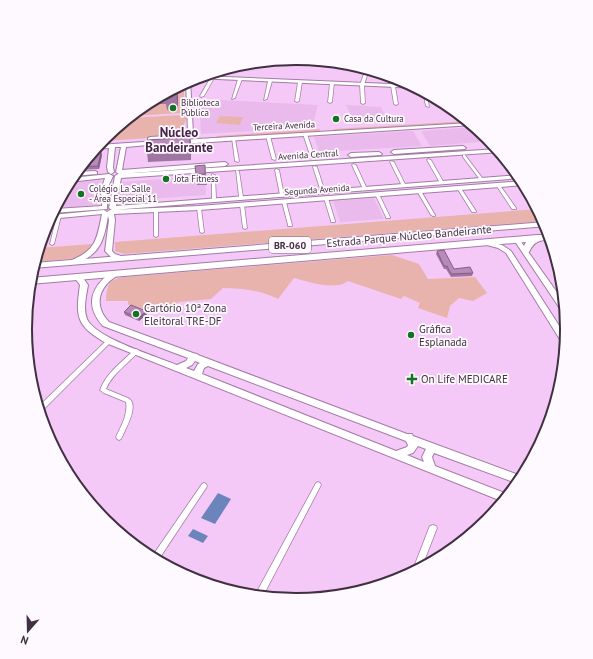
<svg xmlns="http://www.w3.org/2000/svg" width="593" height="659" font-family="'PT Sans',sans-serif">
<rect width="100%" height="100%" fill="#f5c9f7"/>
<path fill="#eabaec" d="M 199,99 L 318,105 L 312,128 L 201,134 Z
M 346,105 L 381,107 L 388,122 L 355,124 Z
M 476,127 L 492,141 L 430,146 L 421,131 Z
M 413,131 L 422,146 L 319,152 L 314,137 Z
M 205,176 L 206,195 L 119,201 L 120,182 Z
M 101,180 L 97,205 L 55,208 L 69,182 Z
M 374,198 L 384,219 L 340,222 L 333,201 Z"/>
<path fill="#e8b3ad" d="M 184,83 L 184,113 L 131,116 L 146,104 Z
M 181,115 L 186,116 C 187,121 184,124 181,128 L 181,132 L 186,132 L 186,134 L 182,136 L 102,141 L 128,118 Z
M 220,116 L 243,117 L 240,125 L 216,123 Z
M 468,121 L 471,123 L 335,132 L 334,129 Z
M 319,129 L 321,132 L 216,139 L 217,136 Z
M 538,209 L 545,221 L 124,254 L 115,251 L 115,242 Z
M 92,244 L 91,250 L 79,258 L 35,262 L 39,248 Z
M 392,255 L 419,264 L 428,279 L 475,277 L 487,293 L 473,301 L 459,298 L 450,306 L 447,318 L 418,308 L 420,303 L 404,296 L 401,299 L 348,281 C 336,291 308,282 294,278 L 278,299 C 260,290 242,288 223,288 L 211,299 L 179,302 L 160,313 L 128,305 L 128,301 L 106,301 C 107,286 107,280 124,277 Z"/>
<path fill="#6b85bc" d="M 218,493 L 231,499 L 215,524 L 201,518 Z
M 193,529 L 208,536 L 203,543 L 188,536 Z"/>
<g fill="none" stroke-linecap="round" stroke-linejoin="round">
<defs>
<path id="street" d="M 366,68 L 369,69 L 364,85 L 365,103 L 363,104 L 361,103 L 360,85 Z
M 211,77 L 214,78 L 204,96 L 201,97 L 200,96 Z
M 240,78 L 242,79 L 235,98 L 232,99 L 238,79 Z
M 270,80 L 272,81 L 267,99 L 264,100 L 268,81 Z
M 300,81 L 302,82 L 299,101 L 297,102 L 295,101 L 298,82 Z
M 332,82 L 334,83 L 332,102 L 330,103 L 328,102 L 330,83 Z
M 393,85 L 395,86 L 398,104 L 396,105 L 394,104 L 391,86 Z
M 424,91 L 427,93 L 429,107 L 426,106 L 423,92 Z
M 304,133 L 307,134 L 314,155 L 313,156 L 310,155 L 303,134 Z
M 267,135 L 270,136 L 276,159 L 275,160 L 272,159 L 266,136 Z
M 232,138 L 235,139 L 239,161 L 238,162 L 235,161 Z
M 463,155 L 465,155 L 483,179 L 483,181 L 481,181 L 463,157 Z
M 428,159 L 431,160 L 444,183 L 443,184 L 441,184 L 440,183 L 427,160 Z
M 391,161 L 394,162 L 406,186 L 405,187 L 403,187 L 402,186 L 390,162 Z
M 353,164 L 356,165 L 367,189 L 366,190 L 364,190 L 363,189 L 352,165 Z
M 314,166 L 317,167 L 325,192 L 324,193 L 322,193 L 321,192 L 313,167 Z
M 276,169 L 279,170 L 284,195 L 283,196 L 281,196 L 280,195 L 275,170 Z
M 236,170 L 239,171 L 243,197 L 241,198 L 239,197 Z
M 212,174 L 215,175 L 216,199 L 214,200 L 212,199 Z
M 497,184 L 499,184 L 516,208 L 516,209 L 512,209 L 496,185 Z
M 458,187 L 460,187 L 476,211 L 476,212 L 472,212 L 457,188 Z
M 418,190 L 419,190 L 421,191 L 435,215 L 435,216 L 433,216 L 431,215 L 417,191 Z
M 376,193 L 377,193 L 379,194 L 390,217 L 390,218 L 386,218 L 386,217 L 375,194 Z
M 324,197 L 328,197 L 328,198 L 335,221 L 335,222 L 331,222 L 331,221 L 324,198 Z
M 282,201 L 286,201 L 286,202 L 292,225 L 292,226 L 288,226 L 288,225 L 282,202 Z
M 240,204 L 242,204 L 244,205 L 247,228 L 245,229 L 243,228 L 240,205 Z
M 197,207 L 201,207 L 201,208 L 204,232 L 202,233 L 200,232 L 197,208 Z
M 154,209 L 158,209 L 158,236 L 156,237 L 154,236 Z
M 57,215 L 61,215 L 61,216 L 54,244 L 52,245 L 50,244 Z
M 109,339 L 112,341 L 41,412 L 39,412 L 38,407 L 107,340 Z
M 136,349 L 138,350 L 139,351 L 138,352 C 128,364 112,374 106,389 L 128,398 C 140,404 126,428 122,437 L 121,439 L 119,440 L 117,439 L 116,437 C 121,426 128,415 126,402 L 104,393 L 100,390 C 106,373 122,362 134,350 Z
M 318,482 L 320,483 L 321,485 L 320,487 L 262,598 L 254,597 L 316,483 Z
M 204,483 L 206,484 L 207,486 L 206,488 L 157,562 L 151,558 L 202,484 Z
M 433,525 L 436,526 L 437,528 L 421,569 L 413,574 L 412,572 L 429,528 L 430,526 Z"/>
<path id="secondary" d="M 202,76 L 413,85 L 418,88 L 195,78 Z
M 190,80 L 193,133 L 188,138 L 148,140 L 148,138 L 150,137 L 184,135 L 188,132 L 186,82 Z
M 470,123 L 473,125 L 181,144 L 178,142 L 181,140 Z
M 158,141 L 160,142 L 160,144 L 126,147 L 122,170 L 225,162 L 228,164 L 225,166 L 119,174 L 116,172 L 121,147 L 115,147 L 113,167 L 114,172 L 111,174 L 108,172 L 107,167 L 109,148 L 96,149 L 98,145 Z
M 463,146 L 466,148 L 465,149 L 394,154 L 391,152 L 394,150 Z
M 498,149 L 501,152 L 121,178 L 116,206 L 519,175 L 522,178 L 112,210 L 109,208 L 115,176 L 118,174 Z
M 379,152 L 382,154 L 381,155 L 351,157 L 348,155 L 351,153 Z
M 95,171 L 97,172 L 97,174 L 73,176 L 76,172 Z
M 109,174 L 113,176 L 108,187 L 107,209 L 53,213 L 55,209 L 102,206 L 101,191 L 105,178 L 69,182 L 71,178 Z
M 524,181 L 525,185 L 199,210 L 114,214 L 115,220 L 112,251 L 115,254 L 124,257 L 126,258 L 124,259 L 111,257 L 105,251 L 109,220 L 108,216 C 105,234 102,252 83,260 C 79,262 76,264 72,264 L 70,262 L 72,260 C 96,250 97,239 102,214 L 49,219 L 51,215 L 104,210 L 107,212 L 110,210 L 199,206 Z
M 517,238 L 519,239 L 566,305 L 566,313 L 563,313 L 514,240 Z
M 485,241 L 502,245 L 511,251 L 567,338 L 566,347 L 564,346 L 506,253 L 498,248 L 483,244 L 483,242 Z
M 113,271 L 116,271 L 120,273 C 116,277 111,279 107,284 C 96,296 98,311 109,322 L 193,353 L 197,354 L 198,355 L 407,434 L 412,434 L 413,436 L 524,477 L 519,484 L 434,453 L 432,457 L 435,466 L 510,495 L 504,502 L 106,343 C 77,326 75,318 80,285 L 74,277 L 75,275 L 81,275 L 88,285 C 86,296 83,309 87,319 C 95,338 158,357 177,365 L 186,361 L 188,358 L 103,326 C 84,305 91,286 113,271 ZM 195,361 L 200,363 L 198,364 L 194,371 L 186,368 L 192,365 ZM 208,366 L 406,441 L 408,445 L 407,447 L 396,451 L 202,374 L 204,368 ZM 418,446 L 426,449 L 422,457 L 424,462 L 407,455 L 413,453 Z"/>
<path id="highway" d="M 545,222 L 548,226 L 33,268 L 34,263 Z
M 537,235 L 550,235 L 552,239 C 539,241 535,240 529,252 L 526,253 L 522,250 L 526,242 L 30,284 L 30,278 Z"/>
</defs>
<use href="#street" stroke="#a37ba5" stroke-width="1.5"/>
<use href="#secondary" stroke="#a37ba5" stroke-width="2"/>
<use href="#highway" stroke="#a37ba5" stroke-width="2"/>
<use href="#street" fill="#fff" fill-rule="evenodd"/>
<use href="#secondary" fill="#fff" fill-rule="evenodd"/>
<use href="#highway" fill="#fff" fill-rule="evenodd"/>
</g>
<path fill="#9f76a1" d="M 177,87 L 178,98 L 178,109 L 167,110 L 166,104 L 158,104 L 157,98 Z
M 121,124 L 120,131 L 112,131 Z
M 190,137 L 191,148 L 191,160 L 148,162 L 147,152 Z
M 101,152 L 102,155 L 99,169 L 81,170 L 80,167 Z
M 205,165 L 207,185 L 197,185 L 196,174 Z
M 437,251 L 454,269 L 473,273 L 472,276 L 451,277 L 446,269 L 444,269 L 436,254 Z
M 124,312 L 147,314 L 139,321 L 125,315 Z"/>
<path fill="#826083" d="M 177,87 L 178,98 L 178,109 L 176,92 L 176,88 Z
M 121,124 L 120,131 L 119,126 Z
M 190,137 L 191,148 L 191,160 L 190,149 Z
M 101,152 L 102,155 L 99,169 L 98,166 Z
M 146,311 L 147,314 L 139,321 L 139,318 Z"/>
<path fill="#b989bb" stroke="#826083" d="M 176,88 L 176,92 L 167,92 Z
M 190,137 L 190,149 L 147,152 L 148,140 Z
M 101,152 L 98,166 L 80,167 L 92,153 Z
M 205,165 L 205,174 L 196,174 L 195,166 Z
M 444,250 L 454,269 L 470,267 L 473,273 L 451,274 L 447,266 L 444,266 L 437,251 Z
M 131,305 L 146,311 L 139,318 L 124,312 Z"/>
<g fill="#137323" stroke="#fef9fe" stroke-width="1.5">
<circle cx="173" cy="108" r="4"/>
<circle cx="336" cy="119" r="4"/>
<circle cx="166" cy="179" r="4"/>
<circle cx="81" cy="194" r="4"/>
<circle cx="136" cy="314" r="4"/>
<circle cx="411" cy="335" r="4"/>
<path d="M410 373h4v4h4v4h-4v4h-4v-4h-4v-4h4z"/>
</g>
<g text-anchor="middle" stroke-width="3.5" stroke-linejoin="round" paint-order="stroke">
<g font-size="9" fill="#413042" stroke="#fef9fe" text-anchor="start">
<text x="181" y="106">Biblioteca<tspan x="181" dy="10">Pública</tspan></text>
<text x="344" y="122">Casa da Cultura</text>
<text x="174" y="182">Jota Fitness</text>
<text x="89" y="192">Colégio La Salle<tspan x="89" dy="10">- Área Especial 11</tspan></text>
</g>
<g font-size="9" fill="#413042" stroke="#fef9fe">
<text transform="translate(284 126) rotate(-3)" y="3">Terceira Avenida</text>
<text transform="translate(308 155) rotate(-4)" y="3">Avenida Central</text>
<text transform="translate(317 190) rotate(-4)" y="3">Segunda Avenida</text>
</g>
<rect fill="#fef9fe" stroke="#7a6c7a" stroke-width="1" x="269" y="237" width="42" height="16" rx="3"/>
<g font-size="10" font-weight="bold" fill="#413042">
<text x="290" y="249">BR-060</text>
</g>
<g font-size="11" fill="#413042" stroke="#fef9fe">
<text transform="translate(409 236) rotate(-5)" y="4">Estrada Parque Núcleo Bandeirante</text>
</g>
<g font-size="11" fill="#413042" stroke="#fef9fe" text-anchor="start">
<text x="144" y="312">Cartório 10ª Zona<tspan x="144" dy="13">Eleitoral TRE-DF</tspan></text>
<text x="419" y="333">Gráfica<tspan x="419" dy="13">Esplanada</tspan></text>
<text x="421" y="383">On Life MEDICARE</text>
</g>
<g font-size="13" font-weight="bold" fill="#452247" stroke="#fef9fe">
<text x="179" y="137">Núcleo<tspan x="179" dy="15">Bandeirante</tspan></text>
</g>
</g>
<path d="M0 0H593V659H0ZM32 329a264 264 0 1 1 528 0a264 264 0 1 1-528 0Z" fill="#fef9fe" fill-rule="evenodd"/>
<path fill="none" stroke="#413042" stroke-width="2" d="M32 329a264 264 0 1 1 528 0a264 264 0 1 1-528 0Z"/>
<g transform="translate(28 631) rotate(200)" stroke="#fef9fe" stroke-width="3" paint-order="stroke">
<path d="M0-3L7 15L0 10L-7 15Z" fill="#413042"/>
<text y="-6" font-size="11" font-weight="bold" text-anchor="middle" fill="#413042">N</text>
</g>
</svg>
